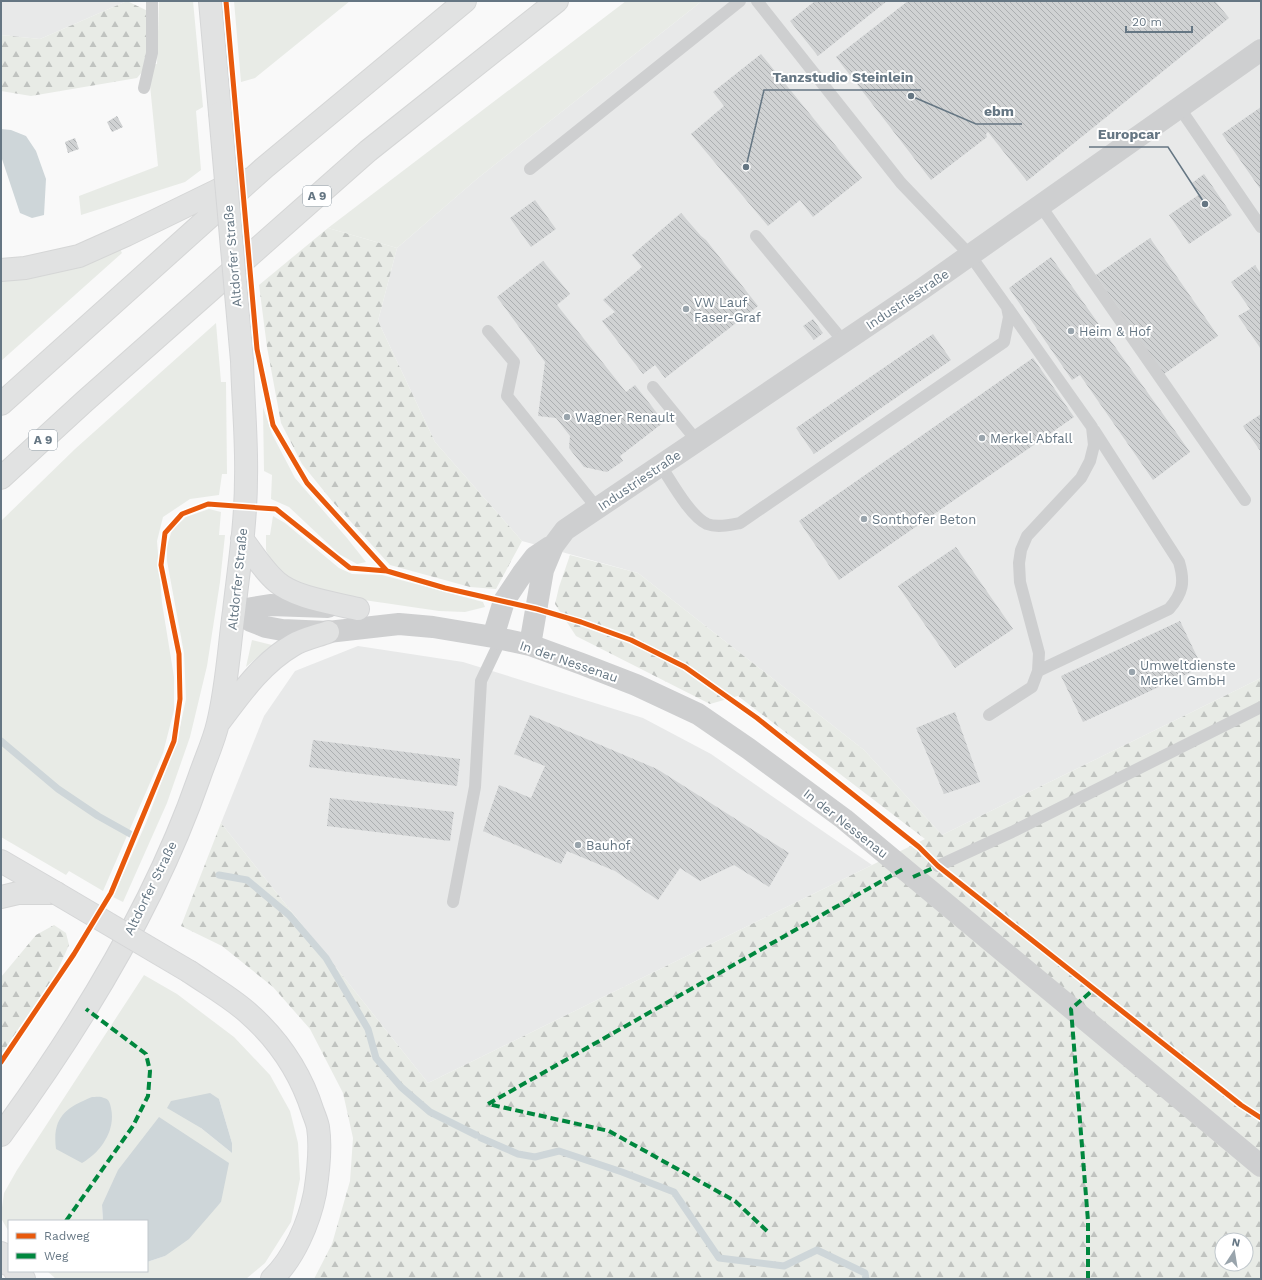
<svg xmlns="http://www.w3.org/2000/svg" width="1262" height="1280" font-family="'Work Sans',sans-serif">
<defs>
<pattern id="forest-firs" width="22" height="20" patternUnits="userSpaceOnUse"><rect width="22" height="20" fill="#e8ebe6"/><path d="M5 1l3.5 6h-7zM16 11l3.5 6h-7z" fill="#c0c3c0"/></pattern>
<pattern id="building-back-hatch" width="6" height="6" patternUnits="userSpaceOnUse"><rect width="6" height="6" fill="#d0d2d3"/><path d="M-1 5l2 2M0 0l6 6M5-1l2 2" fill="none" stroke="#acafb1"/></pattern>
</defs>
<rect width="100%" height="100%" fill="#f9f9f9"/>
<path fill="#e8e9e9" d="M 1,1 L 127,1 L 40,39 L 1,35 Z
M 702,1 L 1261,1 L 1261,678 L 942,835 L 864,750 L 638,573 L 522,541 L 435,442 L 378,321 L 397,248 L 478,178 Z
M 358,646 L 463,662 L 643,718 L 711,754 L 872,865 L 428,1083 L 221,823 L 264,716 L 295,671 Z"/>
<path fill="#e8ebe6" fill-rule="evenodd" d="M 159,1 L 193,1 L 203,107 L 196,111 L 201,170 L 185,182 L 81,215 L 79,196 L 158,166 L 148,65 L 157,64 Z
M 234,1 L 350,1 L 255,78 L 241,82 Z
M 626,1 L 702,1 L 478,178 L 397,248 L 328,228 Z
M 120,249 L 122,253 L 1,361 L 1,281 L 64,268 Z
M 216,323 L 221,382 L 226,382 L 227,474 L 222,474 L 219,495 L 190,499 L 163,517 L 157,541 L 162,603 L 174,677 L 174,710 L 163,753 L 103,891 L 69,871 L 66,875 L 1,837 L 1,521 L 75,449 Z
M 263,407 L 272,434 L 295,478 L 347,538 L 366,562 L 357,564 L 339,554 L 289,507 L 271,499 L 272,475 L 264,471 Z
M 209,509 L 221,512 L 219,535 L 225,535 L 220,582 L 207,666 L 190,737 L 167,803 L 123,902 L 113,897 L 146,823 L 177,741 L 186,699 L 184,653 L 167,561 L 167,546 L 172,530 L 186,517 Z
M 273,516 L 285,523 L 339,568 L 352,574 L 382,575 L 483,602 L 485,607 L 465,612 L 439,611 L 323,594 L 296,583 L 273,566 L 266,550 L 266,535 L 270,535 Z
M 252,640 L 272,645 L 246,667 Z
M 144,975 L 177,994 L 234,1037 L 270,1075 L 290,1111 L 298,1143 L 300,1179 L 291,1222 L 265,1263 L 246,1279 L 56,1279 L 47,1271 L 147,1271 L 147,1262 L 165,1256 L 221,1202 L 102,1205 L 103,1221 L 9,1221 L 9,1232 L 1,1218 L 1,1215 L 4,1193 L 17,1170 ZM 219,1099 L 232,1143 L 232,1153 L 201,1128 Z"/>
<path fill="url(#forest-firs)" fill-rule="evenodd" d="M 127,1 L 150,12 L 148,65 L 137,78 L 31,96 L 1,91 L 1,35 L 40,39 Z
M 328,228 L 397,248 L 378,321 L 435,442 L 522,541 L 496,589 L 470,587 L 390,565 L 332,501 L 302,464 L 281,423 L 267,347 L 259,285 Z
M 570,555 L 638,573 L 864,750 L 942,835 L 1261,678 L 1261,1279 L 314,1279 L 332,1244 L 350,1181 L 353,1138 L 343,1093 L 310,1029 L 273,987 L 222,946 L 181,926 L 221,823 L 428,1083 L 925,839 L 738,696 L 710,704 L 576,636 L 555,604 L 559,587 ZM 1222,1240 L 1246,1240 L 1246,1264 L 1222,1264 Z
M 54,925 L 66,933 L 69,945 L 57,972 L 1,1055 L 1,977 L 36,935 Z"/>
<path fill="#ced6d9" d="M 1,129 L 11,130 L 26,136 L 36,151 L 46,179 L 44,215 L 32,218 L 20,213 L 1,156 Z
M 210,1093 L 219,1099 L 232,1143 L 232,1153 L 201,1128 L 167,1108 L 171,1101 Z
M 92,1097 C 95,1097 101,1096 104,1098 C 109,1099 110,1103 111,1108 C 116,1130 101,1152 82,1163 L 56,1149 C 52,1118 65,1108 92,1097 Z
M 159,1117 L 229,1163 L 221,1202 L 189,1239 L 165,1256 L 147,1262 L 147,1221 L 103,1221 L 102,1205 L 118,1170 Z"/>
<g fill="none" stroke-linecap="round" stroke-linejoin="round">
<path stroke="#ced6d9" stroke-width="7" d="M 1,741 L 58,789 L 98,816 L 132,835
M 219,875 L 247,880 L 289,915 L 326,958 L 368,1029 L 376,1058 L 401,1087 L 430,1112 L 476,1135
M 481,1138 L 518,1154 L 535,1157 L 559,1151 L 622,1172 L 674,1192 L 719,1258 L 784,1266 L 817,1250 L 865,1273 L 866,1279"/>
</g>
<path fill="url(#building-back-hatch)" d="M 815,1 L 887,1 L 818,56 L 790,21 Z
M 908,1 L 1215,1 L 1229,18 L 1027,181 L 988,132 L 986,134 L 987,137 L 931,180 L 836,57 Z
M 761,54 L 862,178 L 813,217 L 800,200 L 768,226 L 691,134 L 724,106 L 713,92 Z
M 1261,107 L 1261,190 L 1222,134 Z
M 117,116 L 123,127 L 112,132 L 107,122 Z
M 75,138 L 79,149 L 68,153 L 65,142 Z
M 1204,174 L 1232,215 L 1189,244 L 1169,215 L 1200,194 L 1192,183 Z
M 535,200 L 556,229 L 531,247 L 510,218 Z
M 681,213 L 701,236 L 706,240 L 758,306 L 665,378 L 655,365 L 643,374 L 602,321 L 615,312 L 603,300 L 642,267 L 632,255 Z
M 1150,238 L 1218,336 L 1164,374 L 1096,275 Z
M 1051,257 L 1190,452 L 1153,480 L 1080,375 L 1072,380 L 1009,288 Z
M 543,261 L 570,294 L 557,305 L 626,392 L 635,385 L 664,422 L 620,456 L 623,461 L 607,472 L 584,467 L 569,448 L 570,436 L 556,418 L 538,416 L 545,362 L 497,297 Z
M 1255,265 L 1261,274 L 1261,349 L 1238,316 L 1250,309 L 1231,282 Z
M 813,319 L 823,333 L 814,340 L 803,326 Z
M 933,334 L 951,360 L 814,454 L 796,428 Z
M 1033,358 L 1074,417 L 839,580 L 799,521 Z
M 1261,414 L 1261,452 L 1243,426 Z
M 956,547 L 1013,629 L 955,668 L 898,586 Z
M 1180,621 L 1202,667 L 1083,722 L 1061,676 Z
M 955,712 L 980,782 L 944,794 L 916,728 Z
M 530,715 L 657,769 L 789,853 L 769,887 L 734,865 L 700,881 L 680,868 L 658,900 L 615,871 L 567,851 L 561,864 L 483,831 L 499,785 L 531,798 L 545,766 L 514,754 Z
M 313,740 L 460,759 L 457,786 L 309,767 Z
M 330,798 L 454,812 L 450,841 L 327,826 Z"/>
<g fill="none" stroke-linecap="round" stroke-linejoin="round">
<defs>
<path id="secondary" d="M 210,1 L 220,113
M 242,539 C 253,553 263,570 277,582 C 295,598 334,603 358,609
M 220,721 C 241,693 262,663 293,645 C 303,639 317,636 328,632
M 1,861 L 56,893
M 190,972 C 209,985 230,997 247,1012 C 278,1039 301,1074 313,1112 C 315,1117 317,1122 318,1127 C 321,1146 318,1174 315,1193 C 309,1223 294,1258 272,1279
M 1,1135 C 80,1027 155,905 199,778 C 205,760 214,741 218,723 C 227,686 229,648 234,611 C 239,567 246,523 246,478 C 247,439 243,400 242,361
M 1,1253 L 9,1265
M 15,1271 L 24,1279"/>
<path id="motorway" d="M 1,270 L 25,268 L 79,256 L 126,235 L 241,179
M 1,404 L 264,168 L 465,1
M 1,478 L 85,401 L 368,151 L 557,1
M 1,897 L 18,893 L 56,893"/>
</defs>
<use href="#secondary" stroke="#d5d6d7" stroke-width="24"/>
<use href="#motorway" stroke="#d5d6d6" stroke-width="24"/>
<path stroke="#cecfd0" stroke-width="12" d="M 144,88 L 152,53 L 152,1
M 1179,107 L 1261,227
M 530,169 L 740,1
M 1040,205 L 1245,500
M 756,236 L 844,342
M 488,331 L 514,362 L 507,396 L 597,508
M 653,387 L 697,441
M 661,466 C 671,481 690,516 707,524 C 717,528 730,525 740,523 L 1004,342 L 1009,317 L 1007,307 L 970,255 L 901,183 L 757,1
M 1038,671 L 1169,609 C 1183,593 1185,582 1179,562 L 1094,430
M 989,715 L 1032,687 L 1038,671 L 1039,653 L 1020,582 L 1019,563 L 1021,550 L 1027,536 L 1081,478 L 1090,461 L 1094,445 L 1092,427 L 1008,308
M 938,866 L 1012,832 L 1261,707
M 453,902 L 475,787 L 481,681 L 501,639"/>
<path stroke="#cecfd0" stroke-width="22" d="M 234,611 L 251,621 L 266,627 L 282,630 L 328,632 L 399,624 L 433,627 L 493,637 L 530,645 L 582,664 L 636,685 L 698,714 L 749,749 L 844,819 L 1261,1166
M 234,611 L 270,605 L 328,607
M 493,637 L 504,601 L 522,574 L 535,557 L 550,547
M 530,645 L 543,570 L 553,546 L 565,530 L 922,289 L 1261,50"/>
<use href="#secondary" stroke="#e1e2e2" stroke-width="22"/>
<use href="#motorway" stroke="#e1e2e2" stroke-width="22"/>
<defs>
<path id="secondary-bridge" d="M 220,113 L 242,361
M 56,893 L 190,972"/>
</defs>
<use href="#secondary-bridge" stroke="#d5d6d7" stroke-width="24" stroke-linecap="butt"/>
<use href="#secondary-bridge" stroke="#e1e2e2" stroke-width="22"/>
<path stroke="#00873e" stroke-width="4" stroke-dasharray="8 4" stroke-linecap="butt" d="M 913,877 L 938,866
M 66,1221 L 133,1126 L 148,1096 L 150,1071 L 146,1054 L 86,1009
M 767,1231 L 735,1201 L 609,1131 L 488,1104 L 903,869
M 1088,1279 L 1088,1221 L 1071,1009 L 1094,989"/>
<defs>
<path id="cycleway" d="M 226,1 L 257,349 L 273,425 L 307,483 L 387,571
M 1,1062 L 74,954 L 111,893 L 174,741 L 180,699 L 179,654 L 161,565 L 165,533 L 182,514 L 208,504 L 276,509 L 350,568 L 387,571 L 445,588 L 537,609 L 581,622 L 631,640 L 685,667 L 757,718 L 919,847 L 938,866 L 1241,1105 L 1261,1118"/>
</defs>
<use href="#cycleway" stroke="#fff" stroke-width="8"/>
<use href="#cycleway" stroke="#e8590c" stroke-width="5"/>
</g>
<g fill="#99a4ac" stroke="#fff" stroke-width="1.5">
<circle cx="686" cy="309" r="4"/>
<circle cx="1071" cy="331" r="4"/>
<circle cx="567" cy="417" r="4"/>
<circle cx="982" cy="438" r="4"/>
<circle cx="864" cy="519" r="4"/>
<circle cx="1132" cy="672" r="4"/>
<circle cx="578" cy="845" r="4"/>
</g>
<g text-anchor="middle" stroke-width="4" stroke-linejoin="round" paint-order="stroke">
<g fill="#fff" stroke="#939fa8" stroke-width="1">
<rect x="303" y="186" width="28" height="20" rx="3"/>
<rect x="29" y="430" width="28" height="20" rx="3"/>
</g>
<g font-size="12" font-weight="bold" fill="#657683">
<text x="317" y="200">A 9</text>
<text x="43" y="444">A 9</text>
</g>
<g font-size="13" fill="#657683" stroke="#fff">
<text transform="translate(232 256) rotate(-95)" y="5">Altdorfer Straße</text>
<text transform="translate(907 299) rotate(-34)" y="5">Industriestraße</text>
<text transform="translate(639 480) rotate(-34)" y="5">Industriestraße</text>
<text transform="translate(237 579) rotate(-84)" y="5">Altdorfer Straße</text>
<text transform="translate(569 661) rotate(19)" y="5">In der Nessenau</text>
<text transform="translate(846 823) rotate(38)" y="5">In der Nessenau</text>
<text transform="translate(150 888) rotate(-64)" y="5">Altdorfer Straße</text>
</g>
<g font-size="13" fill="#657683" stroke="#fff" text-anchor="start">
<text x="694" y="307">VW Lauf<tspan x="694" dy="15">Faser-Graf</tspan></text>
<text x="1079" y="336">Heim &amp; Hof</text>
<text x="575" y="422">Wagner Renault</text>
<text x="990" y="443">Merkel Abfall</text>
<text x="872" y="524">Sonthofer Beton</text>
<text x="1140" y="670">Umweltdienste<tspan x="1140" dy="15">Merkel GmbH</tspan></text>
<text x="586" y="850">Bauhof</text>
</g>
</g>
<path fill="none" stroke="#657683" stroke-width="1.5" d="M746 167L764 90H921M911 96L976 124H1022M1205 204L1168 147H1089"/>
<g fill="#657683" stroke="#fff" stroke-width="1.5">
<circle cx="746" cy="167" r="4"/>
<circle cx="911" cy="96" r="4"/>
<circle cx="1205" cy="204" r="4"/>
</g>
<g font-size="14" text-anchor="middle" font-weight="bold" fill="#657683" stroke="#fff" stroke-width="4" stroke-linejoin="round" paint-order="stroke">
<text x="843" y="82">Tanzstudio Steinlein</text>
<text x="999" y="116">ebm</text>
<text x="1129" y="139">Europcar</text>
</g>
<rect width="1262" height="1280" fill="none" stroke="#657683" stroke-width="4"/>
<rect x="8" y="1220" width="140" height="52" fill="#ffffff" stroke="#c1c8cd"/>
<rect x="16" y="1233" width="20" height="6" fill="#e8590c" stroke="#c1c8cd"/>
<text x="44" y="1240" font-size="12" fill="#657683">Radweg</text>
<rect x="16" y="1253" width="20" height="6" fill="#00873e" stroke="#c1c8cd"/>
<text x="44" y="1260" font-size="12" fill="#657683">Weg</text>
<g transform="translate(1234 1252) rotate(12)"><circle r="19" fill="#ffffff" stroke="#c1c8cd"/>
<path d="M0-3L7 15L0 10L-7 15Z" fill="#99a4ac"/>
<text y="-6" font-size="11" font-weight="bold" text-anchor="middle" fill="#657683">N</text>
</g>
<path d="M1126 26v6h66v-6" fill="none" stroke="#657683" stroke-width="2"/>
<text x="1132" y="26" font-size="12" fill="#657683" stroke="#ffffff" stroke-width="3" paint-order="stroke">20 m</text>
</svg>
